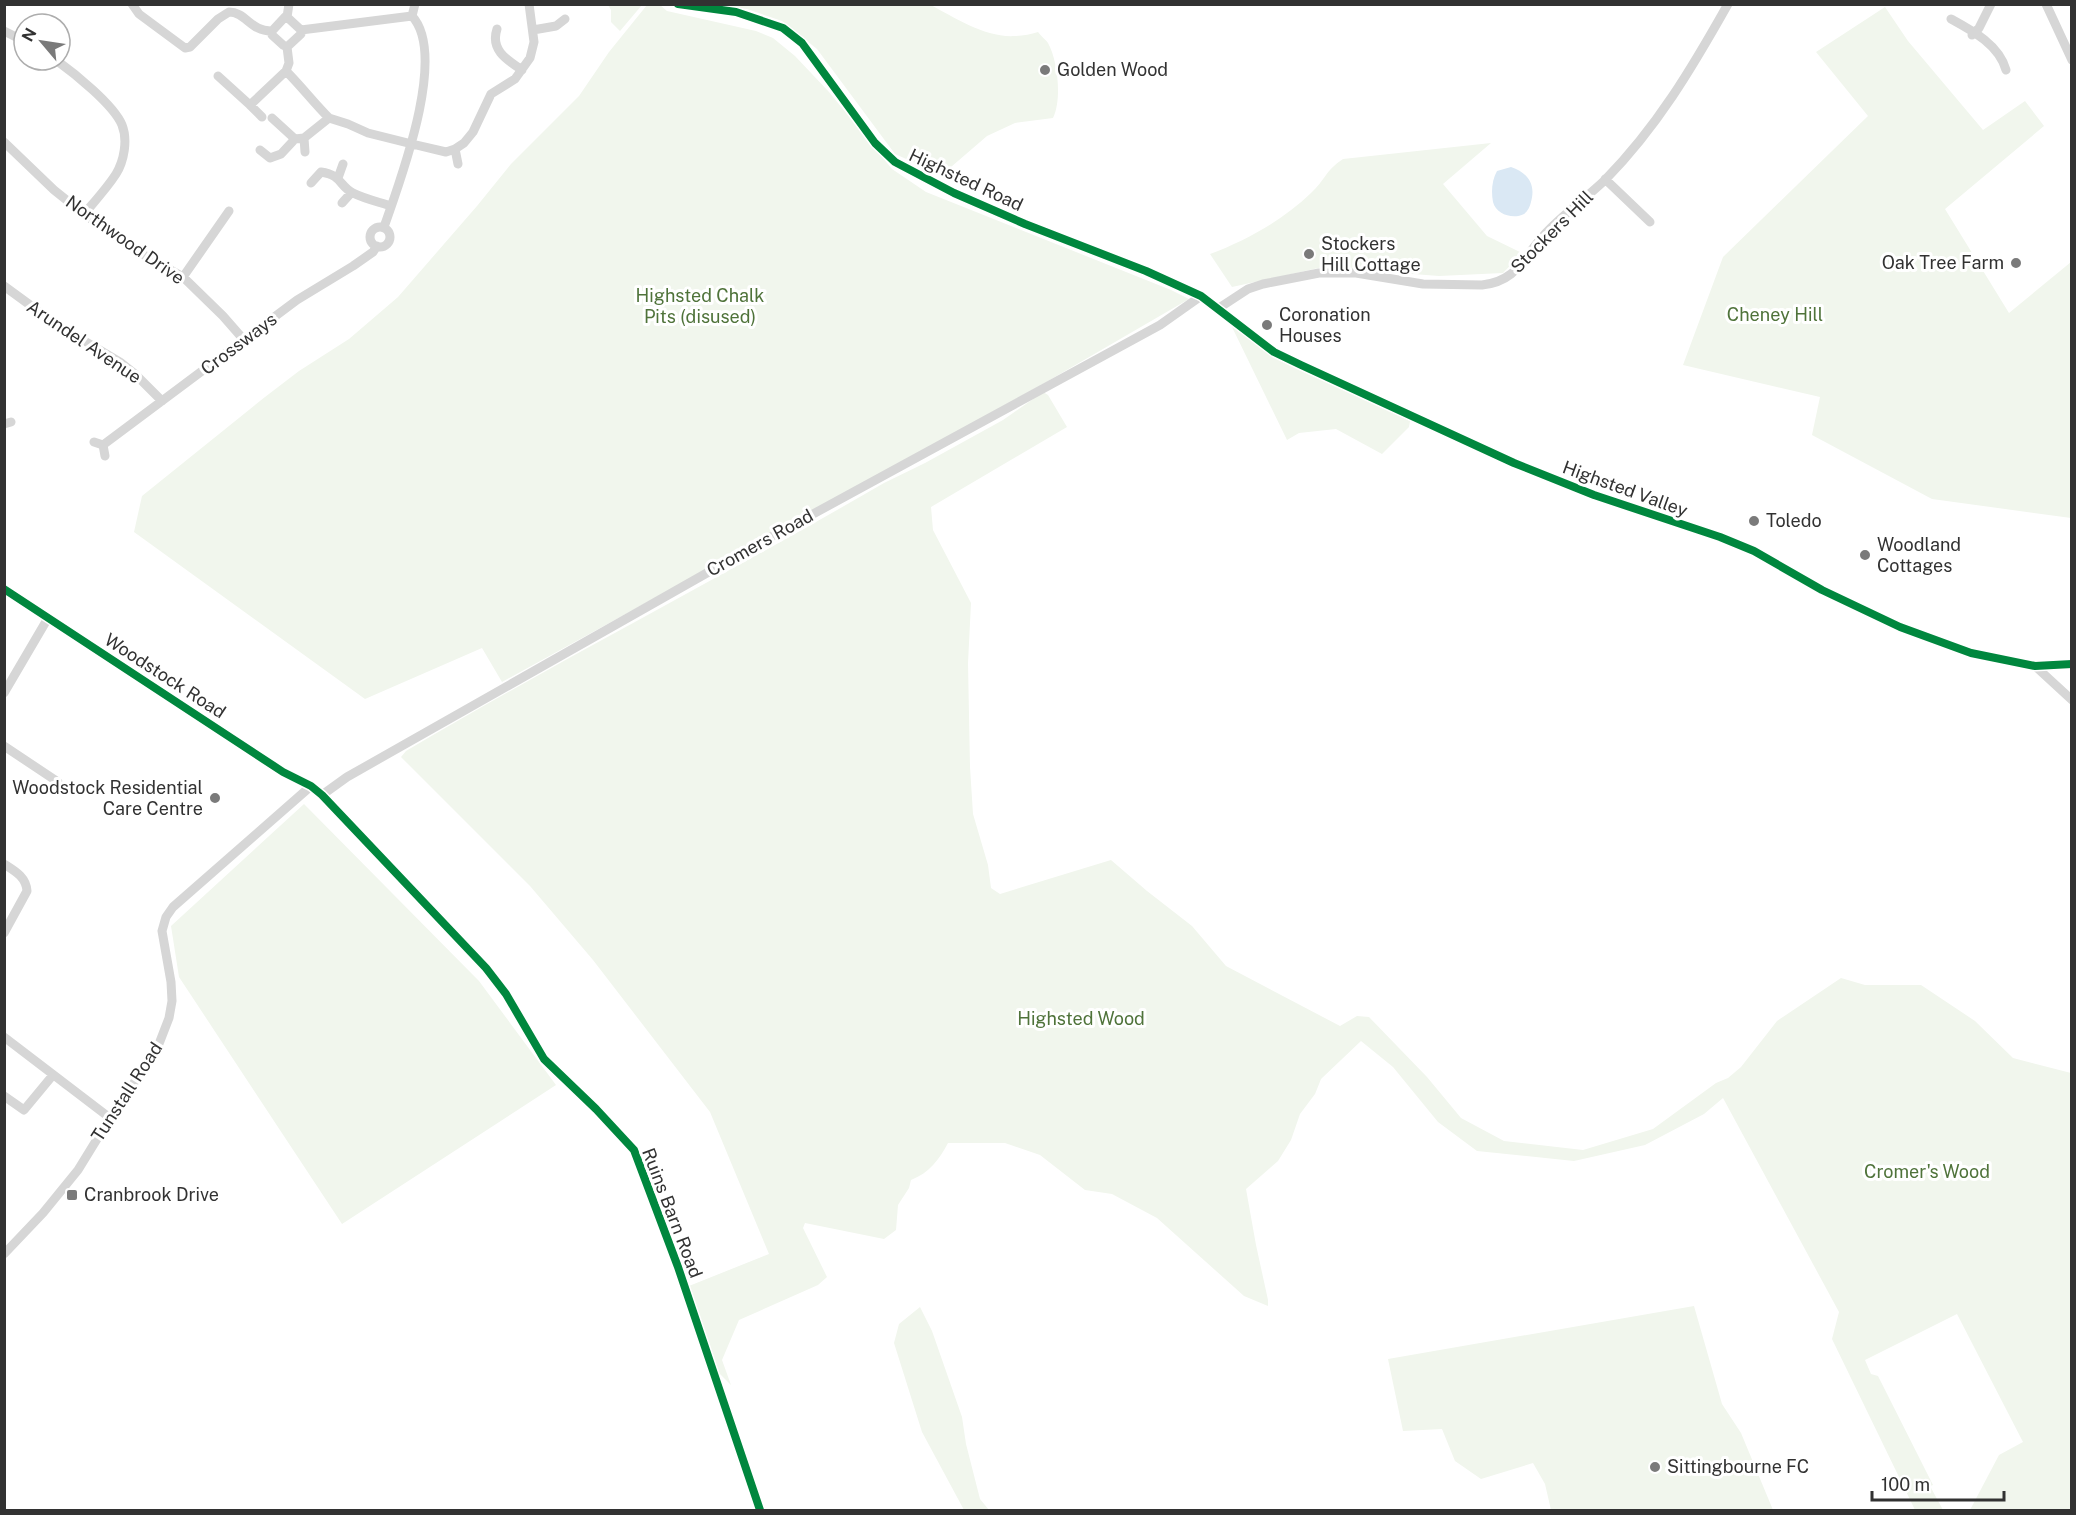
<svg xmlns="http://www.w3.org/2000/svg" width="2076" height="1515" font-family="'Public Sans',sans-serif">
<rect width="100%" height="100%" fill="#fff"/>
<path fill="#f1f6ed" d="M 608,5 L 642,5 L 620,31 L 611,22 L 611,10 Z
M 647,5 L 660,5 L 667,11 L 756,31 L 773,38 L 795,56 L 829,92 L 892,169 L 926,192 L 1171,290 L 1189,299 L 1041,385 L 502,682 L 482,648 L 365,699 L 134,532 L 142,496 L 265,397 L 299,371 L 349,339 L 398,297 L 477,206 L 511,164 L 579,96 L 609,52 Z
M 705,5 L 931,5 C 955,18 986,38 1015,36 C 1023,36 1031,34 1038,32 C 1041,36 1046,40 1048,43 C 1058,61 1062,100 1053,118 L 1015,123 L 987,136 L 951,167 L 949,178 L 895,154 L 817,49 L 782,21 L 747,9 Z
M 1885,7 L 1908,41 L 1983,130 L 2025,101 L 2044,126 L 1945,209 L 2009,313 L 2071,262 L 2071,518 L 1932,499 L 1812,435 L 1820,397 L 1683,365 L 1723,257 L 1868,116 L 1816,52 Z
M 1491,143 L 1443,184 L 1487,236 L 1522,253 L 1503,273 L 1439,276 L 1323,267 L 1232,287 L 1210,254 C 1247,240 1283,220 1311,193 C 1325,180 1325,171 1343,159 Z
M 1232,327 L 1272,354 L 1410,421 L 1409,427 L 1382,454 L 1336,429 L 1299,433 L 1287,440 Z
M 1043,392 L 1048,395 L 1067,427 L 931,507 L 933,530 L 971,603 L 968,663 L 970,767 L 973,814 L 988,865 L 991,888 L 1000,894 L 1111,860 L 1147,891 L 1192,926 L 1226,966 L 1340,1026 L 1357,1016 L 1369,1017 L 1427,1077 L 1461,1118 L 1504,1141 L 1583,1150 L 1653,1129 L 1716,1083 L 1728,1078 L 1741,1067 L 1777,1021 L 1841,978 L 1865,985 L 1921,985 L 1975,1021 L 2013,1058 L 2071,1073 L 2071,1510 L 1970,1510 L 1999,1455 L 2023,1442 L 1957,1314 L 1865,1360 L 1871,1374 L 1878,1376 L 1933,1485 L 1930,1486 L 1943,1510 L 1915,1510 L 1832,1339 L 1839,1312 L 1723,1098 L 1704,1114 L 1645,1145 L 1574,1161 L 1477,1151 L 1438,1122 L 1393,1067 L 1361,1041 L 1321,1079 L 1315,1094 L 1300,1114 L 1291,1140 L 1278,1161 L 1246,1189 L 1256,1245 L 1268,1300 L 1268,1306 L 1244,1296 L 1157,1218 L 1112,1194 L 1085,1190 L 1040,1155 L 1005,1143 L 948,1143 C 939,1160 929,1173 911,1180 L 909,1188 L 898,1205 L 896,1230 L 884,1239 L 805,1223 L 803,1228 L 827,1277 L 818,1285 L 739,1320 L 722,1360 L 731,1385 L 718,1372 L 689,1286 L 769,1254 L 710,1112 L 593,960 L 530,886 L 401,757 L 406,751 C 563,658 726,575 884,483 L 925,463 L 1003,420 Z
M 304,804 L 479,981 L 556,1085 L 342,1224 L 179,977 L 171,926 Z
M 1694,1306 L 1722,1404 L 1741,1433 L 1773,1510 L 1551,1510 L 1545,1484 L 1533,1463 L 1481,1479 L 1455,1461 L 1442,1429 L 1403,1431 L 1388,1359 Z
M 920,1307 L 932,1331 L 962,1417 L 966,1444 L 980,1499 L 989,1510 L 964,1510 L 922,1432 L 894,1343 L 899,1324 Z"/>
<path fill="#dae8f4" d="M 1511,167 C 1528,173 1536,184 1531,202 C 1530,206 1528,211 1524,214 C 1513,220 1496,214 1493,202 C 1491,191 1492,180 1497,171 Z"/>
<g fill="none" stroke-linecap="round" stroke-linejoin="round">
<path stroke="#d6d6d6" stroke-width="9" d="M 132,4 L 139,14 L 185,48 L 190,47 L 218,19 L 229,12 C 246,12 251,32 272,31
M 289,4 L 287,17 L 301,30
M 678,4 L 736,12 L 783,28 L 802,43 L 875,143 L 895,162 L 954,193 L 1025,224 L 1146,271 L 1201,296 L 1274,352 L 1301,365 L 1514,463 L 1594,495 L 1720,537 L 1754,551 L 1822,590 L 1900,627 L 1971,653 L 2035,666 L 2072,664
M 2046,4 L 2072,60
M 287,17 L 285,17 L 272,31 L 272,35 L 283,45 L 287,47
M 1951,19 C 1973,31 1999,45 2006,70
M 497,29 C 490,50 507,60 522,70
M 301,30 L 412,16
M 533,30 L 556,26 L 565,19
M 4,31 L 24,41
M 1972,35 L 1979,28 L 1991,4
M 56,60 C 74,73 114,105 122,125 C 128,140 124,161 116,174 C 107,188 95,201 84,214
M 286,71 C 301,86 314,103 329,118
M 218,76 L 250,105 L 286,71 L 289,63 L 287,47 L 301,34 L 301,30
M 250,105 L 262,117
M 272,118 L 295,139 L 304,138 L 329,118
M 329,118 L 348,124 L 368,133 L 412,144 L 446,152 L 455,149 L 464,143 L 473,132 L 491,94 L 515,79 L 530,58 L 534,42 L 529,4
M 304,138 L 305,152
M 4,142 L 54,190 L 84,214 L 135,250 L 183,277 L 223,316 L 244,340
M 455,149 L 458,164
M 260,150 L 270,158 L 281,154 L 295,139
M 338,178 L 343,164
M 1605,179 L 1650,222
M 311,183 L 321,172 C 342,175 339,186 353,193 C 365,199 379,202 391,206
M 342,203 L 351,193
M 384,227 C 400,181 448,55 412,16 L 415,4
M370 237a10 10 0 1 1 20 0a10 10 0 1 1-20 0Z
M 183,277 L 229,211
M 4,286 L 56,324 L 120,362 L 135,374 L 162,401
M 1219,308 L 1248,289 L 1263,284 L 1319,273 L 1356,273 L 1423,284 L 1482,285 C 1518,281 1523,257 1544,235 C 1562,215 1585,199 1605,180 C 1657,127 1692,68 1728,4
M 4,424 L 11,422
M 94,442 L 103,445 L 105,456
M 103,445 L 297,300 L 353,266 L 373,252 L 377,246
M 4,589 L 283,772 L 311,786 L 322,795 L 486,968 L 506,994 L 544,1059 L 596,1109 L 634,1150 L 678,1267 L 760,1510
M 2035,666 L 2072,700
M 4,693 L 48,618
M 4,746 L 58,782
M 322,795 L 347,777 L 758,544 L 1160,325 L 1201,296
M 4,864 C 15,871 26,877 27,891 L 4,933
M 4,1037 L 110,1118
M 4,1096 L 24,1110 L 53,1075
M 4,1254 L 43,1213 L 78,1170 L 110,1118 L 157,1049 L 169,1018 L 172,1001 L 171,982 L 162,931 L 166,917 L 173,907 L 311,786"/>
<defs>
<path id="cycleway" d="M 678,4 L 736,12 L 783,28 L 802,43 L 875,143 L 895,162 L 954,193 L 1025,224 L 1146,271 L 1201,296 L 1274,352 L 1301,365 L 1514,463 L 1594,495 L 1720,537 L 1754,551 L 1822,590 L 1900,627 L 1971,653 L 2035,666 L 2072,664
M 4,589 L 283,772 L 311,786 L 322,795 L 486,968 L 506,994 L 544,1059 L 596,1109 L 634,1150 L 678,1267 L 760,1510"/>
</defs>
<use href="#cycleway" stroke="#fff" stroke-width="11"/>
<use href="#cycleway" stroke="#00873e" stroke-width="8"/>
</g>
<g fill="#7a7a7a" stroke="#fff" stroke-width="2">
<circle cx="1045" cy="70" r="6"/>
<circle cx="1309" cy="254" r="6"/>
<circle cx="2016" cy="263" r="6"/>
<circle cx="1267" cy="325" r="6"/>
<circle cx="1754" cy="521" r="6"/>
<circle cx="1865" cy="555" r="6"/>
<circle cx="215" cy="798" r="6"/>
<rect x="66" y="1189" width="12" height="12" rx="3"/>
<circle cx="1655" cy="1467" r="6"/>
</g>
<g text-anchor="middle" stroke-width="6" stroke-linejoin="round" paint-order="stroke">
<g font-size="18" fill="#323232" stroke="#fff" text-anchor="start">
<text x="1057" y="76">Golden Wood</text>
<text x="1321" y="250">Stockers<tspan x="1321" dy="21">Hill Cottage</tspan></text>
<text x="2004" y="269" text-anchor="end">Oak Tree Farm</text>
<text x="1279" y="321">Coronation<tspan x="1279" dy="21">Houses</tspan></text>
<text x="1766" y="527">Toledo</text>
<text x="1877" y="551">Woodland<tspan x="1877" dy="21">Cottages</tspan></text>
<text x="203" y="794" text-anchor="end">Woodstock Residential<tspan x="203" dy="21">Care Centre</tspan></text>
<text x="84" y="1201">Cranbrook Drive</text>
<text x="1667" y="1473">Sittingbourne FC</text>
</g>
<g font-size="18" fill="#323232" stroke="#fff">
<text transform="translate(966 180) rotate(25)" y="6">Highsted Road</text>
<text transform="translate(1552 232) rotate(-45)" y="6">Stockers Hill</text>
<text transform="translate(125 240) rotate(35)" y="6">Northwood Drive</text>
<text transform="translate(84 342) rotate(34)" y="6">Arundel Avenue</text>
<text transform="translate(239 344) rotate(-37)" y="6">Crossways</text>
<text transform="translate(1625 489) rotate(20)" y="6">Highsted Valley</text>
<text transform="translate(760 543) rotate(-29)" y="6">Cromers Road</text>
<text transform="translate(165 676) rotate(33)" y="6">Woodstock Road</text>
<text transform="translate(127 1092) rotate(-57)" y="6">Tunstall Road</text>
<text transform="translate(672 1213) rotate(69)" y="6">Ruins Barn Road</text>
</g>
<g font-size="18" fill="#4f733a" stroke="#fff">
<text x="700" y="302">Highsted Chalk<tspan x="700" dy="21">Pits (disused)</tspan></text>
<text x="1775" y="321">Cheney Hill</text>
<text x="1081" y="1025">Highsted Wood</text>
<text x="1927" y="1178">Cromer's Wood</text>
</g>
</g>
<rect width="2076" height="1515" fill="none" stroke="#323232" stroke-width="12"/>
<g transform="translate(42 42) rotate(299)"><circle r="28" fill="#ffffff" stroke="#adadad" stroke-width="1.5"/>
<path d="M0-4.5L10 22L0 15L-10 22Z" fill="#7a7a7a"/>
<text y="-9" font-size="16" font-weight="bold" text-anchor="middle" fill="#323232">N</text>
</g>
<path d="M1872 1491v9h132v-9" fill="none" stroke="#323232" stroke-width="3"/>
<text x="1881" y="1491" font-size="18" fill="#323232" stroke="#ffffff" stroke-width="4.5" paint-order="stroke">100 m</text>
</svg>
